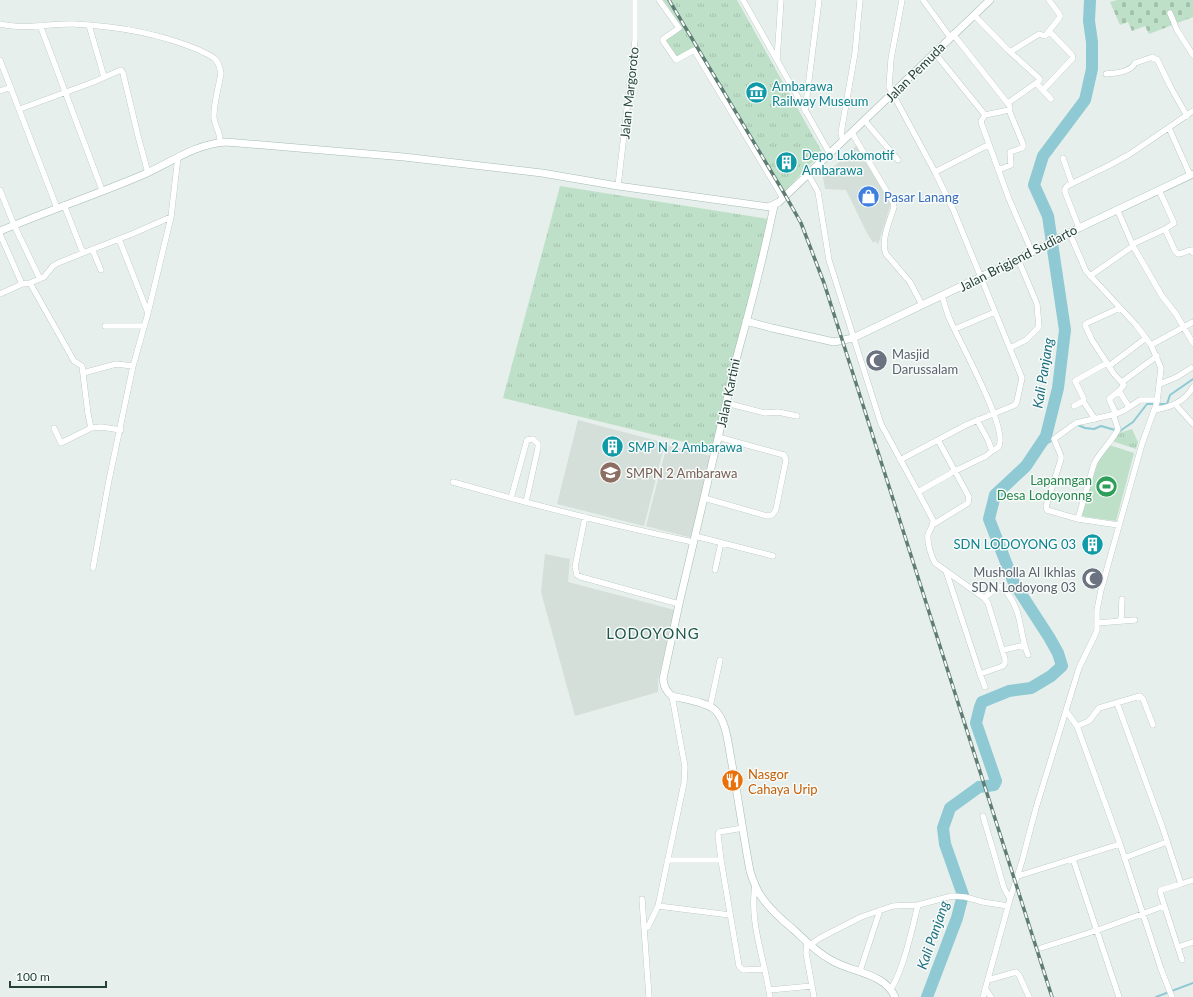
<svg xmlns="http://www.w3.org/2000/svg" width="1193" height="997" font-family="Lato,sans-serif">
<defs>
<pattern id="grass-tufts" width="24" height="20" patternUnits="userSpaceOnUse"><rect width="24" height="20" fill="#bfe0c8"/><path d="M3 7l-1-3M5 7V3M7 7l1-3M15 17l-1-3M17 17v-4M19 17l1-3" fill="none" stroke="#a4c1ad"/></pattern>
<pattern id="cemetery-stones" width="16" height="16" patternUnits="userSpaceOnUse"><rect width="16" height="16" fill="#bfe0c8"/><path d="M2 7V4a2 2 0 0 1 4 0v3zM10 15v-3a2 2 0 0 1 4 0v3z" fill="#a4c1ad"/></pattern>
</defs>
<rect width="100%" height="100%" fill="#e6efeb"/>
<path fill="#d4dfda" d="M 857,145 L 891,203 L 878,245 L 876,241 L 873,243 L 866,231 L 846,190 L 825,189 L 823,177 Z
M 578,420 L 665,443 L 644,526 L 557,504 Z
M 667,445 L 711,456 L 692,538 L 646,526 Z
M 545,554 L 570,559 L 568,582 L 675,610 L 658,680 L 658,692 L 575,716 L 541,592 Z"/>
<path fill="url(#grass-tufts)" d="M 663,0 L 737,0 L 822,152 L 783,193 L 696,47 L 676,59 L 664,40 L 682,27 Z
M 560,186 L 768,219 L 713,449 L 503,398 Z
M 1132,429 L 1138,442 L 1136,449 L 1112,441 L 1119,433 Z"/>
<path fill="url(#cemetery-stones)" d="M 1117,0 L 1193,0 L 1193,17 L 1149,34 L 1145,26 L 1132,31 L 1128,22 L 1120,25 L 1110,2 Z"/>
<path fill="#bfe0c8" d="M 1109,445 L 1134,453 L 1116,521 L 1080,516 L 1099,459 Z"/>
<g fill="none" stroke-linecap="round" stroke-linejoin="round">
<path stroke="#8ec9d4" stroke-width="2" d="M 1078,425 L 1085,428 L 1094,429 L 1101,426 L 1115,430
M 1120,431 L 1133,422 L 1147,404 L 1167,404 L 1170,395 L 1193,379
M 1041,444 L 1046,444 L 1053,440
M 1156,997 L 1193,983"/>
<path stroke="#8ec9d4" stroke-width="12" d="M 927,997 L 957,918 L 963,895 L 945,844 L 943,828 L 950,808 L 979,787 L 994,785 L 996,781 L 976,723 L 980,707 L 982,702 L 1009,691 L 1031,688 L 1051,676 L 1062,666 L 1058,653 L 1049,637 L 1014,583 L 989,519 L 995,495 L 1026,466 L 1046,436 L 1058,388 L 1065,330 L 1048,216 L 1034,185 L 1043,156 L 1085,100 L 1092,69 L 1092,42 L 1089,21 L 1090,0"/>
<defs>
<path id="street" d="M 659,0 L 679,28 L 663,39 L 663,41 L 676,60 L 694,50 L 783,198
M 743,0 L 830,154
M 923,0 L 950,37
M 1170,13 L 1177,30 L 1193,55
M 974,15 L 1009,51 L 1040,79 L 1039,81 L 1008,103
M 0,24 C 24,30 50,23 74,24 C 115,26 161,34 199,50 C 205,53 211,55 215,59 C 219,63 220,68 221,73 C 219,86 213,106 214,118 C 215,127 221,133 220,143
M 40,25 L 102,190
M 89,25 L 104,77
M 1049,31 L 1060,17 L 1060,15 L 1049,0
M 953,34 L 1009,105 L 1010,108 L 1009,110 L 1023,144 L 1023,147 L 1022,148 L 1010,152 L 1011,165 L 998,170
M 934,52 L 985,115
M 1010,52 L 1039,34 L 1045,36 L 1049,31 L 1072,55 L 1073,58 L 1043,90
M 0,60 L 57,208
M 777,60 L 781,0
M 1106,74 C 1116,73 1131,72 1135,63 L 1153,57 L 1154,59 L 1157,59 L 1170,86 L 1187,116
M 1036,83 L 1051,99
M 0,91 L 11,87
M 20,109 L 91,83 L 121,70 L 123,73 L 138,136 L 148,173
M 1009,110 L 985,115 L 981,121 L 982,125 L 1009,199 L 1032,252
M 805,111 L 819,0
M 865,121 L 898,160
M 1169,128 L 1190,175
M 852,133 L 893,202 L 894,207 C 890,220 880,242 886,254 L 910,282 L 922,305
M 843,141 L 841,133 L 855,53 L 860,0
M 1063,158 L 1072,184
M 935,172 L 988,145
M 808,174 L 818,192 L 829,260 L 881,424 L 918,492 L 955,471 L 986,456 L 992,451 L 988,440 L 977,420
M 618,186 L 635,40 L 635,0
M 0,190 L 14,225 L 40,279
M 1159,190 L 1174,223 L 1173,224 L 1165,229 L 1175,251 L 1178,254 C 1183,254 1187,250 1192,250 L 1193,253
M 64,205 L 83,253 L 132,234 L 171,217
M 1117,209 L 1133,246 L 1140,258 L 1162,296 L 1176,314 L 1193,343
M 1079,228 L 1065,192 L 1065,189 L 1067,186 L 1110,165 L 1130,154 L 1193,111
M 0,234 L 22,284
M 119,239 L 148,313
M 92,249 L 101,270
M 1090,276 L 1133,246 L 1135,243 L 1165,229
M 30,283 L 44,277 L 53,266 L 58,263 L 83,253
M 0,294 L 22,284 L 30,283 L 74,361 L 82,366 L 88,414 L 91,428 L 101,427 L 121,430
M 942,296 C 945,305 947,314 951,322 C 960,343 1008,428 999,446 C 998,448 994,450 992,451
M 1120,308 L 1087,323 L 1085,325 L 1092,340 L 1114,374 L 1124,385 L 1119,391 L 1129,407
M 105,326 L 144,326
M 955,329 L 995,312
M 1151,345 L 1193,322
M 1010,348 L 1026,340 L 1039,327 L 1037,304 L 1018,259
M 1109,366 L 1146,338
M 83,373 L 116,364 L 133,366
M 1122,382 L 1157,356
M 1160,384 L 1177,377 L 1191,368
M 1083,401 L 1095,419
M 726,403 L 765,413 L 778,412 L 797,416
M 1175,404 L 1193,424
M 1074,406 L 1083,401 L 1084,399 L 1075,381 L 1107,363
M 1155,410 C 1170,407 1185,402 1193,387
M 1116,414 L 1109,399 L 1119,391
M 54,428 L 61,443 L 91,428
M 900,460 L 966,425 L 1015,405 L 1017,401 L 1022,378 L 953,209 L 935,172 L 889,87 L 891,59 L 902,0
M 453,482 C 533,505 612,525 693,542
M 918,492 L 933,520 C 934,526 929,530 928,535 C 927,543 931,556 935,563 L 984,598 L 988,603 L 1005,659 L 1005,663 L 1003,666 L 980,674 L 946,571
M 511,498 L 527,440 L 533,439 L 538,444 L 538,448 L 526,502
M 704,498 L 767,516 C 772,516 774,514 776,509 L 786,460 L 784,455 L 718,437
M 585,517 L 575,567 L 577,575 L 581,577 L 679,604
M 1078,519 L 1094,464 C 1100,451 1112,442 1118,429 L 1113,414
M 934,524 L 968,503 L 969,497 L 938,440
M 1118,525 L 1078,519 L 1047,510 L 1046,506 L 1061,459 L 1061,456 L 1054,439 L 1076,423 L 1116,414 L 1125,410 L 1140,400 L 1158,400
M 695,536 L 773,556
M 93,568 L 109,480 L 133,366 L 148,313 L 171,217 L 178,157
M 715,570 L 721,543
M 984,598 L 999,586 C 1003,587 1005,591 1008,594 C 1023,614 1019,634 1028,655
M 1121,621 L 1122,599
M 1097,623 L 1135,620
M 1003,650 L 1025,645
M 980,674 L 985,687
M 1117,703 L 1162,826 L 1181,884 L 1161,890 L 1160,892 L 1182,960
M 710,707 L 720,660
M 1066,711 L 1077,726 L 1089,721 L 1099,708 L 1140,696 L 1143,699 L 1153,725
M 1077,726 L 1120,844 L 1161,969 L 1172,997
M 983,816 L 1004,888 L 1010,899
M 743,828 L 719,832 L 718,835 L 721,860 L 739,966 L 743,970 L 765,969
M 1124,858 L 1167,842
M 1073,859 L 1119,997
M 667,860 L 721,860
M 1018,876 L 1120,844
M 1181,884 L 1193,880
M 755,886 C 749,923 765,960 770,997
M 642,899 L 649,997
M 658,906 L 730,915
M 648,927 L 658,906 L 684,783 L 685,767 L 672,696
M 807,943 L 806,953 L 814,997
M 810,945 L 820,938 L 861,917 L 893,906 L 918,905 L 952,896 L 965,897 L 983,902 L 1008,906
M 1178,947 L 1193,942
M 1041,948 L 1098,930 L 1164,906
M 860,971 L 880,910
M 988,980 L 1016,972 L 1019,975 L 1029,997
M 985,988 L 991,997
M 891,989 C 904,968 912,929 918,905
M 769,990 L 812,986
M 983,997 L 1010,899 L 1022,861 L 1036,808 L 1079,668 L 1095,635 L 1097,630 L 1097,610 L 1101,590 L 1142,444 L 1157,402 L 1161,368 L 1151,345 L 1136,325 L 1086,271 L 1069,232"/>
<path id="secondary" d="M 774,206 C 766,244 757,281 747,319 C 741,342 734,364 730,387 L 679,604 L 663,679 C 664,687 666,691 672,696 C 683,699 707,702 715,710 C 727,722 728,744 731,759 C 738,796 743,834 750,871 C 753,881 756,890 763,899 C 771,910 782,920 793,929 C 805,940 816,952 831,960 C 852,973 884,972 895,997
M 0,231 C 49,210 99,194 147,173 C 173,161 196,144 226,142 L 404,157 L 542,173 L 618,186 L 769,207 L 779,202 L 990,0
M 746,321 L 772,328 L 834,342 L 853,338 L 1018,259 L 1079,228 L 1193,174"/>
</defs>
<use href="#street" stroke="#a8b8b2" stroke-width="6"/>
<use href="#secondary" stroke="#a4bbb3" stroke-width="8"/>
<use href="#street" stroke="#fff" stroke-width="5.5"/>
<use href="#secondary" stroke="#fff" stroke-width="7"/>
<defs>
<path id="rail" d="M 669,0 L 784,193 L 801,223 L 824,283 L 1052,997"/>
</defs>
<use href="#rail" stroke="#5f7d75" stroke-width="3.5"/>
<use href="#rail" stroke="#f7fbf9" stroke-width="2" stroke-dasharray="6" stroke-linecap="butt"/>
</g>
<defs>
<symbol id="museum-disc" viewBox="-11 -11 22 22"><circle r="9.5" fill="#0f9aa8" stroke="#f7fbf9"/><path d="M0-6L6-3V-2H-6V-3ZM-5-1h2V3h-2ZM-1-1h2V3h-2ZM3-1h2V3H3ZM-6 4H6V6H-6Z" fill="#fff"/></symbol>
<symbol id="building-disc" viewBox="-11 -11 22 22"><circle r="9.5" fill="#0f9aa8" stroke="#f7fbf9"/><path d="M-4-6H4V6H1V3H-1V6H-4ZM-2.5-4.3h1.7v1.8h-1.7ZM.8-4.3h1.7v1.8H.8ZM-2.5-1h1.7V.8h-1.7ZM.8-1h1.7V.8H.8Z" fill="#fff"/></symbol>
<symbol id="shop-disc" viewBox="-11 -11 22 22"><circle r="9.5" fill="#3f7fe0" stroke="#f7fbf9"/><path d="M-5-2.5h2.3a2.7 3.5 0 0 1 5.4 0H5L5.5 6h-11ZM-1.5-2.5h3a1.5 2.3 0 0 0-3 0Z" fill="#fff"/></symbol>
<symbol id="mosque-disc" viewBox="-11 -11 22 22"><circle r="9.5" fill="#6b7280" stroke="#f7fbf9"/><path d="M3.5-4.9A6 6 0 1 0 3.5 4.9A5 5 0 1 1 3.5-4.9Z" fill="#fff"/></symbol>
<symbol id="school-disc" viewBox="-11 -11 22 22"><circle r="9.5" fill="#8d6e63" stroke="#f7fbf9"/><path d="M0-5L7-2L0 1L-7-2ZM-4 1L0 2.5L4 1V4Q0 6-4 4Z" fill="#fff"/></symbol>
<symbol id="stadium-disc" viewBox="-11 -11 22 22"><circle r="9.5" fill="#2e9e5b" stroke="#f7fbf9"/><path d="M0-5a6.5 5 0 1 0 0 10a6.5 5 0 1 0 0-10ZM-3.5-1.8h7v3.6h-7Z" fill="#fff"/></symbol>
<symbol id="restaurant-disc" viewBox="-11 -11 22 22"><circle r="9.5" fill="#e8710a" stroke="#f7fbf9"/><path d="M-5-6h1v4h1v-4h1v4h1v-4h1v5L-1.5 .5V6h-2V.5L-5-1ZM5-6V6H3V1.5H1.5Q1.5-4 5-6Z" fill="#fff"/></symbol>
</defs>
<g fill-rule="evenodd">
<use href="#museum-disc" x="744" y="80" width="25" height="25"/>
<use href="#building-disc" x="774" y="150" width="25" height="25"/>
<use href="#shop-disc" x="856" y="184" width="25" height="25"/>
<use href="#mosque-disc" x="864" y="348" width="25" height="25"/>
<use href="#building-disc" x="600" y="434" width="25" height="25"/>
<use href="#school-disc" x="598" y="460" width="25" height="25"/>
<use href="#stadium-disc" x="1094" y="474" width="25" height="25"/>
<use href="#building-disc" x="1080" y="532" width="25" height="25"/>
<use href="#mosque-disc" x="1080" y="566" width="25" height="25"/>
<use href="#restaurant-disc" x="720" y="768" width="25" height="25"/>
</g>
<g text-anchor="middle" stroke-width="3" stroke-linejoin="round" paint-order="stroke">
<g font-size="13" fill="#24423a" stroke="#f7fbf9">
<text transform="translate(915 72) rotate(-45)" y="5">Jalan Pemuda</text>
<text transform="translate(629 93) rotate(-84)" y="5">Jalan Margoroto</text>
<text transform="translate(1018 258) rotate(-27)" y="5">Jalan Brigjend Sudiarto</text>
<text transform="translate(728 393) rotate(-78)" y="5">Jalan Kartini</text>
</g>
<g font-size="13" fill="#0d838f" stroke="#f7fbf9" text-anchor="start">
<text x="772" y="91">Ambarawa<tspan x="772" dy="15">Railway Museum</tspan></text>
<text x="802" y="160">Depo Lokomotif<tspan x="802" dy="15">Ambarawa</tspan></text>
<text x="628" y="452">SMP N 2 Ambarawa</text>
<text x="1076" y="549" text-anchor="end">SDN LODOYONG 03</text>
</g>
<g font-size="13" fill="#366cbe" stroke="#f7fbf9" text-anchor="start">
<text x="884" y="202">Pasar Lanang</text>
</g>
<g font-size="13" fill="#5b616d" stroke="#f7fbf9" text-anchor="start">
<text x="892" y="359">Masjid<tspan x="892" dy="15">Darussalam</tspan></text>
<text x="1076" y="577" text-anchor="end">Musholla Al Ikhlas<tspan x="1076" dy="15">SDN Lodoyong 03</tspan></text>
</g>
<g font-size="13" fill="#785e54" stroke="#f7fbf9" text-anchor="start">
<text x="626" y="478">SMPN 2 Ambarawa</text>
</g>
<g font-size="13" fill="#27864d" stroke="#f7fbf9" text-anchor="end">
<text x="1092" y="485">Lapanngan<tspan x="1092" dy="15">Desa Lodoyonng</tspan></text>
</g>
<g font-size="13" fill="#c56008" stroke="#f7fbf9" text-anchor="start">
<text x="748" y="779">Nasgor<tspan x="748" dy="15">Cahaya Urip</tspan></text>
</g>
<g font-size="14" font-style="italic" fill="#1c6f80" stroke="#f7fbf9">
<text transform="translate(1043 373) rotate(-81)" y="5">Kali Panjang</text>
<text transform="translate(933 935) rotate(-71)" y="5">Kali Panjang</text>
</g>
<g font-size="15" letter-spacing="1" fill="#1f5548" stroke="#f7fbf9">
<text x="653" y="639">LODOYONG</text>
</g>
</g>
<path d="M10 981v6h96v-6" fill="none" stroke="#24423a" stroke-width="2"/>
<text x="16" y="981" font-size="12" fill="#24423a" stroke="#f7fbf9" stroke-width="3" paint-order="stroke">100 m</text>
</svg>
